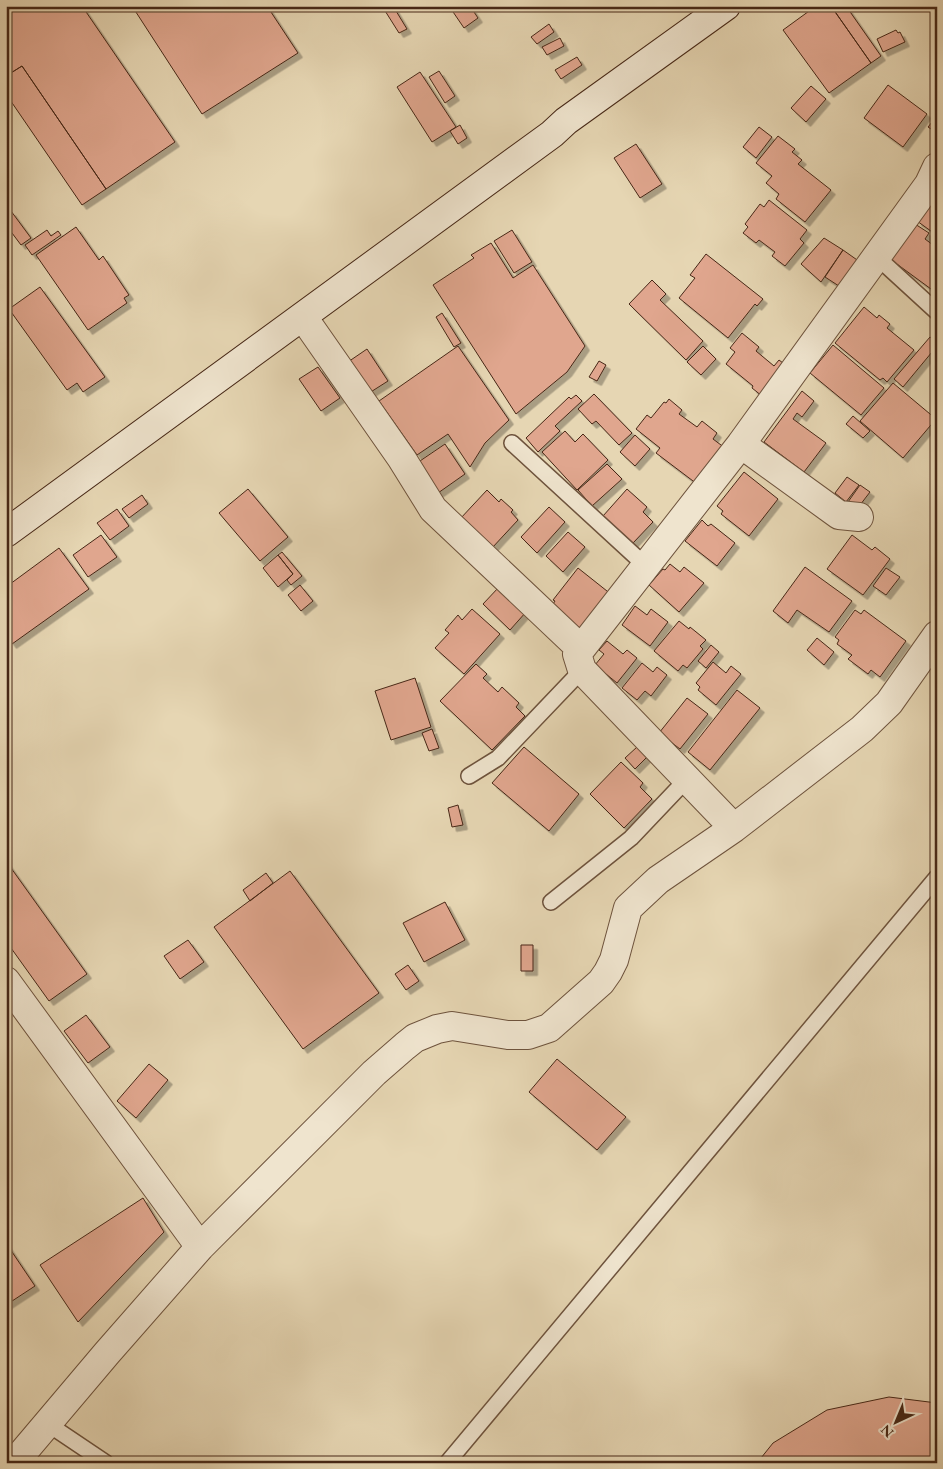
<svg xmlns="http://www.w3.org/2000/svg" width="943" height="1469" font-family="'EB Garamond',serif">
<defs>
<filter id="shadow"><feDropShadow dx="4.5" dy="4.5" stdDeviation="0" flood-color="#0004"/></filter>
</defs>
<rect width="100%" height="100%" fill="#e6d6b3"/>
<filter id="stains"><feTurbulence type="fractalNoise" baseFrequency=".004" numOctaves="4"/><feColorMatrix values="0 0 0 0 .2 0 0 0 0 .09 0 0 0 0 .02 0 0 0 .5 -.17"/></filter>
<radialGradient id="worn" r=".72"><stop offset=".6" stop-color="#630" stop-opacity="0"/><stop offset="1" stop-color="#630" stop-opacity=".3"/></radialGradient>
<path fill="#e0a68e" stroke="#462716" filter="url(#shadow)" d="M 6,6 L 82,6 L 175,142 L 106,189 L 22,66 L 6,76 Z
M 132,6 L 267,6 L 298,53 L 202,114 Z
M 382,6 L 393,6 L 407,29 L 399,33 Z
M 449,6 L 470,6 L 478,18 L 464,28 Z
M 816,6 L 831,6 L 871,63 L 829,93 L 783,30 Z
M 831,6 L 846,6 L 881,56 L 871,63 Z
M 549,24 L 554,32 L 537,44 L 531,37 Z
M 896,30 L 898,33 L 900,32 L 905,42 L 883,52 L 877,39 Z
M 560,38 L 564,46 L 547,55 L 542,47 Z
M 577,57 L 582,65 L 561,79 L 555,70 Z
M 22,66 L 106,189 L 82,205 L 6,94 L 6,76 Z
M 439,71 L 455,96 L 445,103 L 429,77 Z
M 420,72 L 456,127 L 432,142 L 397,87 Z
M 888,85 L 927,114 L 903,147 L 864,118 Z
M 811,86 L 826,99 L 806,122 L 791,108 Z
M 937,116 L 937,133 L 928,127 Z
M 460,125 L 467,138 L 458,144 L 450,131 Z
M 759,127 L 772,137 L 756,158 L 743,147 Z
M 778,136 L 795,149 L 792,152 L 802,160 L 798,164 L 831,190 L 805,222 L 776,199 L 779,194 L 766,183 L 772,176 L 756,163 Z
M 636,144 L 662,184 L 640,198 L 614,158 Z
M 937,194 L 937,231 L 935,234 L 917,221 Z
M 769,200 L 807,230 L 800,239 L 804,243 L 785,266 L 772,256 L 775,252 L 759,240 L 756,243 L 743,233 L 748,227 L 745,224 L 760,204 L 764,207 Z
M 11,211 L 31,238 L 21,245 L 6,225 L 6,215 Z
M 915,224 L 929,233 L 925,239 L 937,248 L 937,280 L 931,289 L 890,259 Z
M 76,227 L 99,260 L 103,256 L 129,295 L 124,298 L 127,303 L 88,330 L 36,255 Z
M 47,230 L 51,236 L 58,231 L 61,235 L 32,255 L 25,245 Z
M 512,230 L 532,262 L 514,273 L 494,241 Z
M 824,238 L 843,250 L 821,282 L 801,264 Z
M 491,243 L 513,278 L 533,265 L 585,346 L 567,372 L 516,414 L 433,285 L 474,258 L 471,255 Z
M 843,250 L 860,262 L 842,288 L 825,277 Z
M 706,254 L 763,299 L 757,306 L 755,304 L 728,338 L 679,298 L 695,278 L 690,275 Z
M 652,280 L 666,294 L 660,300 L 703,341 L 686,360 L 629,304 Z
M 40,287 L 105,377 L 83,392 L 77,383 L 67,390 L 9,309 Z
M 864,307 L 877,318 L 879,315 L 890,324 L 887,328 L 914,350 L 887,382 L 883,378 L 880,380 L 835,343 Z
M 442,313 L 461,343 L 454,347 L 436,317 Z
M 742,333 L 759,347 L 756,351 L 774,366 L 779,360 L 787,366 L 762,396 L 752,388 L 753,386 L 726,364 L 735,352 L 730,348 Z
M 930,337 L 937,342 L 937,346 L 903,387 L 894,379 Z
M 833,345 L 884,388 L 861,415 L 810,373 Z
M 458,346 L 509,420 L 485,443 L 470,467 L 448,434 L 417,455 L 379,401 Z
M 703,346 L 716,359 L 701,375 L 687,362 Z
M 367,349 L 388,381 L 366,395 L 345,364 Z
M 599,361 L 606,365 L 597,381 L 589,377 Z
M 318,367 L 340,398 L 321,411 L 299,379 Z
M 893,383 L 936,419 L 903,458 L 860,421 Z
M 802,391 L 814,401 L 802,417 L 797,413 L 793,419 L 826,443 L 804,472 L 764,442 Z
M 594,394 L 632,433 L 619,445 L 596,421 L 592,424 L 578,409 Z
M 576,395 L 582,401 L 555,426 L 560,431 L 538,452 L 526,438 L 569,397 L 571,399 Z
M 669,399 L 682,410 L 679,414 L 697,427 L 702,421 L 717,433 L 713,439 L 725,448 L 697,484 L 656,453 L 660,448 L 636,429 L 647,415 L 651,418 L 664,402 L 666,403 Z
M 853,416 L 870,431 L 863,438 L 846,424 Z
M 565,431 L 575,442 L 583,434 L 608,460 L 577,490 L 542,452 Z
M 635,435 L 650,449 L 635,466 L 620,452 Z
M 445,444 L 465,474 L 438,493 L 417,463 Z
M 607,464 L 622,479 L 592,506 L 578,490 Z
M 744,472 L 778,499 L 749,536 L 721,514 L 723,511 L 717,506 Z
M 847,477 L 859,485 L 846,502 L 835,493 Z
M 860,485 L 870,492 L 857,509 L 848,502 Z
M 248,489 L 288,537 L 260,561 L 219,513 Z
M 627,489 L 647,507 L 643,512 L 653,522 L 633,543 L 603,516 Z
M 487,490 L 499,502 L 501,499 L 513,510 L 511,512 L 518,520 L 492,548 L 460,519 Z
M 142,495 L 148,504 L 129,518 L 122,509 Z
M 549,507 L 565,522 L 537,553 L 521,537 Z
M 117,509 L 129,526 L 110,540 L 97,523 Z
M 702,520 L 708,526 L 711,524 L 735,543 L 717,566 L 685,541 Z
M 568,532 L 585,547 L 563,572 L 546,556 Z
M 101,535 L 117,557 L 88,577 L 73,555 Z
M 852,535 L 872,550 L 875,547 L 890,559 L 863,595 L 827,569 Z
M 59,548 L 89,589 L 12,644 L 6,636 L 6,587 Z
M 282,552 L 302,576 L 291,585 L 287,580 L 293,574 L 278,555 Z
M 278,555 L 293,574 L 278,587 L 263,568 Z
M 670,564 L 680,572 L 684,567 L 704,583 L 679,612 L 649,585 L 663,569 L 665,570 Z
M 805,567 L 852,601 L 829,632 L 797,610 L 788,623 L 773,611 Z
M 578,568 L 612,595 L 580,637 L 551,607 L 555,601 L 553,600 Z
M 886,568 L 900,577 L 886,595 L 873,586 Z
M 300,585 L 313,601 L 301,611 L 288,595 Z
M 499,587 L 526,612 L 510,630 L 483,604 Z
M 635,606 L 647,615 L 651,609 L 668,622 L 650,646 L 622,625 Z
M 472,609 L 500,634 L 464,674 L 435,648 L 449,633 L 445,630 L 458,615 L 462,620 Z
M 855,610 L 861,614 L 864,610 L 906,641 L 880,677 L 871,670 L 868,674 L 848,659 L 852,655 L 837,644 L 839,640 L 835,637 Z
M 679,621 L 689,629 L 690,627 L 706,640 L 700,646 L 703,649 L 687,668 L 683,665 L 678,671 L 654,651 Z
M 817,638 L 834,652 L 824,665 L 807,650 Z
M 607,641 L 623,654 L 627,650 L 637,658 L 617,683 L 595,665 L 604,654 L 599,650 Z
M 711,645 L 719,652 L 706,668 L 698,661 Z
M 713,662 L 726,673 L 731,666 L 741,674 L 716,705 L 698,690 L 700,687 L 696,683 Z
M 642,663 L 653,672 L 657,667 L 667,675 L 651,696 L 645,691 L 637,700 L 622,688 Z
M 476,664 L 487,674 L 483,678 L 498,692 L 502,687 L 519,703 L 516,707 L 525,716 L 492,750 L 440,701 Z
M 415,678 L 431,727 L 391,740 L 375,691 Z
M 737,690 L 760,708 L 710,770 L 688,752 Z
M 687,698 L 708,714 L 680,749 L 659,733 Z
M 432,729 L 439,748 L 429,751 L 422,733 Z
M 524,747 L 579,794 L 549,831 L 492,783 Z
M 637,747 L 647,757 L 635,769 L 625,758 Z
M 621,762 L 643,783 L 640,787 L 652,799 L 624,828 L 590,794 Z
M 458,805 L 463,825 L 452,827 L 448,808 Z
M 6,861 L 87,974 L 49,1001 L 6,941 Z
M 290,871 L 379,993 L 303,1049 L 214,927 Z
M 266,873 L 273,883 L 250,901 L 243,890 Z
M 445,902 L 465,940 L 424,962 L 403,923 Z
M 188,940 L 204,962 L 180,979 L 164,956 Z
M 521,945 L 533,945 L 533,971 L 521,971 Z
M 408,965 L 419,981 L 406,990 L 395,974 Z
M 86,1015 L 110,1047 L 88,1063 L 64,1031 Z
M 557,1059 L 626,1117 L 597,1150 L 529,1092 Z
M 149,1064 L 168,1080 L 136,1118 L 117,1101 Z
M 143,1198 L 164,1232 L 78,1322 L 40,1265 Z
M 6,1243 L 35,1286 L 6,1305 Z
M 889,1397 L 937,1403 L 937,1463 L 757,1463 L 773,1443 L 827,1410 Z"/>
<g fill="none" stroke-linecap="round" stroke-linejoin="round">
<defs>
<path id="lane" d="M 877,257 L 937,312
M 512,443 L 647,567
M 469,776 L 498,758 L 582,670
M 551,902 L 631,838 L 687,779
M 48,1424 L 106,1463
M 447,1463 L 937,877"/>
<path id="street" d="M 303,317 L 402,459 L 433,509 L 581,649
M 741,444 L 839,515 L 859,517
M 734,828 L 582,670 L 577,654 L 741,444 L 929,184 L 937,167
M 6,981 L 200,1247
M 14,1463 L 107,1353 L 200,1247 L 374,1073 L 405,1046 L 415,1038 L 437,1029 L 452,1026 L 508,1035 L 528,1035 L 549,1028 L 601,982 L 608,972 L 614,960 L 628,908 L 658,880 L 734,828 L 862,729 L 889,703 L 937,635"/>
<path id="secondary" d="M 6,533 L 552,134 L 566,121 L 726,6"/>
</defs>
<use href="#lane" stroke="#6e533d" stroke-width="18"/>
<use href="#street" stroke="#6e533d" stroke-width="30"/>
<use href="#secondary" stroke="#462716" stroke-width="30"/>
<use href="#lane" stroke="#efe4ce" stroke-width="15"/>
<use href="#street" stroke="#efe4ce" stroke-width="28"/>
<use href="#secondary" stroke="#efe4ce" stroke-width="28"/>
</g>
<rect width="943" height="1469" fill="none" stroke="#e6d6b3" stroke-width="25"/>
<rect x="8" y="8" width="928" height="1454" fill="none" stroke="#462716" stroke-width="2.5"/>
<rect x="12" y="12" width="918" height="1444" fill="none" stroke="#462716"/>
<g transform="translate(896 1422) rotate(224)" stroke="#efe4ce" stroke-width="4" paint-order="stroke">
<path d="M0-4L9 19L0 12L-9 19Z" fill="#462716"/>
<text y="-8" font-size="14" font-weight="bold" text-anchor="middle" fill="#462716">N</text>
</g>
<rect width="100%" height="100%" filter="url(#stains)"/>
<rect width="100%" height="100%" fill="url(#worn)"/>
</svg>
